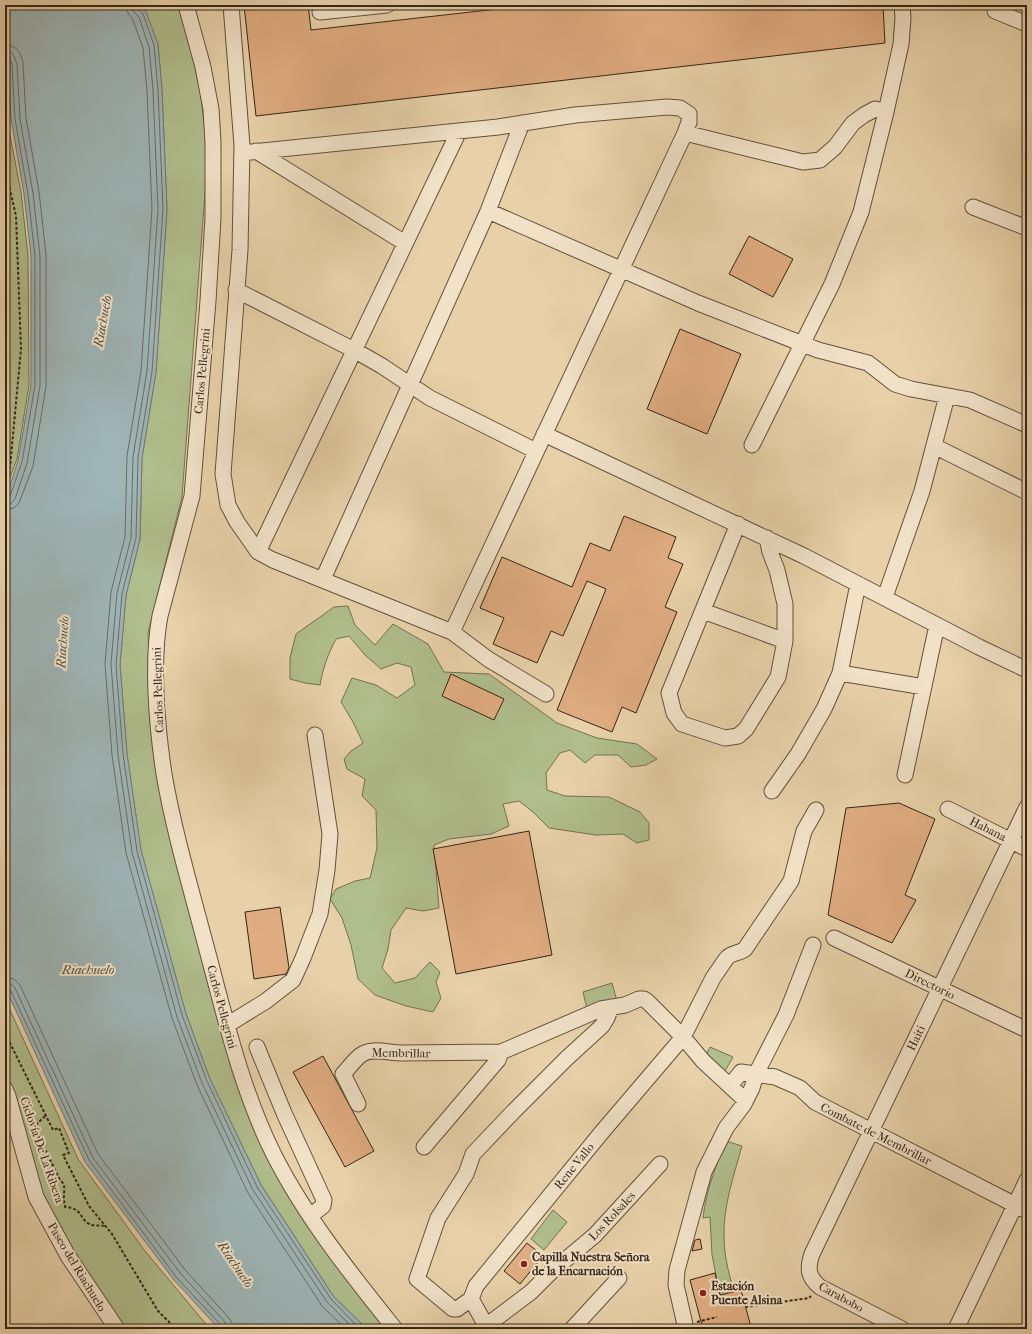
<svg xmlns="http://www.w3.org/2000/svg" width="1032" height="1334" font-family="'IM FELL French Canon',serif">
<rect width="100%" height="100%" fill="#e8d1a9"/>
<filter id="stains"><feTurbulence type="fractalNoise" baseFrequency=".005" numOctaves="4"/><feColorMatrix values="0 0 0 0 .2 0 0 0 0 .09 0 0 0 0 .02 0 0 0 .5 -.17"/></filter>
<radialGradient id="worn" r=".72"><stop offset=".6" stop-color="#630" stop-opacity="0"/><stop offset="1" stop-color="#630" stop-opacity=".3"/></radialGradient>
<path fill="#b0bd8c" stroke="#737252" d="M 139,5 L 181,5 L 200,90 L 208,154 L 182,497 L 148,633 L 152,737 L 258,1130 L 387,1329 L 365,1329 L 360,1322 L 334,1297 L 261,1185 L 210,1079 L 186,1014 L 141,851 L 127,754 L 120,665 L 126,595 L 140,539 L 142,458 L 156,372 L 167,209 L 162,90 L 158,45 L 146,12 Z
M 5,110 L 21,192 L 28,256 L 29,385 L 17,459 L 5,491 Z
M 348,606 L 355,625 L 375,645 L 393,624 L 428,644 L 444,672 L 489,674 L 557,723 L 597,738 L 637,744 L 657,759 L 646,765 L 631,767 L 618,755 L 595,755 L 585,763 L 570,750 L 560,753 L 546,773 L 547,790 L 565,796 L 609,797 L 640,812 L 649,823 L 649,840 L 637,843 L 623,834 L 596,835 L 549,828 L 533,812 L 519,801 L 503,804 L 509,826 L 491,834 L 449,839 L 434,845 L 439,908 L 423,911 L 406,908 L 391,930 L 388,949 L 382,968 L 395,983 L 415,978 L 430,962 L 440,972 L 436,982 L 441,998 L 433,1012 L 406,1006 L 375,995 L 358,979 L 351,945 L 342,918 L 330,899 L 336,889 L 355,881 L 370,878 L 377,848 L 376,810 L 362,796 L 365,779 L 347,769 L 344,759 L 351,751 L 363,743 L 353,722 L 341,702 L 352,678 L 376,685 L 397,698 L 415,685 L 411,667 L 397,663 L 381,669 L 365,655 L 349,636 L 336,639 C 328,654 323,668 320,685 L 305,683 L 290,679 L 290,658 L 296,634 L 334,607 Z
M 612,983 L 617,1001 L 587,1009 L 583,992 Z
M 5,999 L 78,1159 L 145,1251 L 210,1329 L 125,1329 L 118,1324 L 79,1265 L 46,1203 L 41,1188 L 18,1112 L 5,1080 Z
M 710,1047 L 733,1057 L 725,1071 L 706,1055 Z
M 726,1141 L 742,1146 C 734,1175 723,1206 724,1237 C 724,1259 731,1280 736,1301 L 722,1305 L 712,1255 L 710,1217 L 703,1218 C 706,1190 716,1166 726,1141 Z
M 553,1210 L 567,1222 L 544,1250 L 531,1239 Z"/>
<path fill="#9eb4b5" stroke="#747b76" d="M 5,5 L 139,5 L 146,12 L 158,44 L 162,90 L 167,209 L 156,372 L 142,458 L 140,539 L 126,595 L 120,665 L 127,754 L 141,850 L 186,1014 L 210,1079 L 261,1185 L 334,1297 L 360,1322 L 365,1329 L 219,1329 L 174,1280 L 85,1162 L 6,989 L 5,500 L 18,461 L 31,385 L 31,256 L 24,194 L 11,119 L 8,66 L 5,52 Z"/>
<g fill="none" stroke-linecap="round" stroke-linejoin="round">
<path stroke="#6a6d66" stroke-width="1" d="M 126,5 L 127,11 L 133,20 L 143,48 L 147,91 L 152,209 L 141,371 L 127,456 L 125,537 L 111,592 L 105,664 L 112,755 L 126,853 L 172,1018 L 197,1085 L 248,1193 L 322,1306 L 346,1329
M 132,5 L 133,11 L 139,17 L 149,47 L 153,90 L 158,209 L 147,371 L 133,457 L 131,538 L 117,593 L 111,664 L 118,755 L 132,852 L 177,1017 L 202,1083 L 253,1190 L 327,1302 L 354,1329
M 137,5 L 138,9 L 143,14 L 154,45 L 158,90 L 163,209 L 152,372 L 138,457 L 136,538 L 122,594 L 116,665 L 123,754 L 137,851 L 182,1015 L 207,1081 L 257,1187 L 331,1299 L 360,1329
M 5,45 C 17,45 21,53 23,63 L 26,118 L 39,192 L 46,255 L 46,386 L 33,466 L 19,503 L 14,508 L 5,510
M 5,51 L 9,51 L 13,54 L 17,64 L 20,119 L 33,193 L 40,256 L 40,386 L 27,463 L 15,499 L 11,503 L 5,504
M 5,56 L 10,58 L 12,65 L 15,119 L 28,194 L 35,256 L 35,385 L 22,462 L 10,496 L 8,499 L 5,499
M 5,977 L 14,979 L 20,985 L 98,1154 L 186,1271 L 229,1318 L 232,1323 L 233,1329
M 5,983 L 11,984 L 15,988 L 93,1158 L 181,1274 L 225,1322 L 227,1329
M 5,988 L 8,988 L 11,991 L 89,1160 L 177,1278 L 221,1325 L 222,1329"/>
</g>
<path fill="#e0ac81" stroke="#362617" d="M 244,5 L 308,5 L 311,30 L 533,5 L 883,5 L 885,43 L 256,116 Z
M 749,236 L 793,259 L 773,297 L 729,274 Z
M 680,329 L 741,354 L 707,434 L 647,409 Z
M 624,516 L 676,537 L 668,558 L 683,564 L 665,607 L 677,612 L 636,713 L 622,707 L 612,732 L 557,710 L 606,589 L 587,581 L 563,636 L 551,631 L 537,663 L 493,644 L 504,618 L 480,608 L 502,557 L 572,587 L 590,543 L 610,551 Z
M 451,674 L 504,699 L 494,720 L 442,696 Z
M 899,803 L 935,819 L 905,895 L 916,900 L 892,943 L 828,915 L 846,808 Z
M 529,831 L 552,955 L 456,974 L 433,849 Z
M 280,907 L 289,968 L 286,974 L 254,979 L 245,912 Z
M 323,1056 L 374,1151 L 345,1167 L 293,1072 Z
M 700,1239 L 702,1249 L 692,1251 L 695,1240 Z
M 527,1243 L 543,1256 L 520,1284 L 504,1271 Z
M 715,1273 L 720,1295 L 741,1290 L 751,1327 L 745,1329 L 703,1329 L 690,1280 Z"/>
<g fill="none" stroke-linecap="round" stroke-linejoin="round">
<defs>
<path id="minor" d="M 186,5 L 203,67 L 211,109 L 213,142 L 213,218 L 208,301 L 192,496 L 160,616 C 155,642 155,667 156,693 C 157,720 160,747 164,774 C 174,832 191,889 206,946 C 225,1017 241,1089 274,1155 C 306,1218 351,1274 395,1329
M 231,5 L 242,145 L 240,250 L 223,474 L 228,505 L 237,522 L 258,552 L 273,560 L 452,632 L 488,659 L 546,694
M 995,11 L 1027,24
M 320,12 L 387,5
M 685,133 L 803,162 L 820,160 L 835,147 L 853,123 L 864,115 L 875,109 L 886,112
M 256,151 L 405,243
M 242,153 L 498,127 L 575,115 L 667,107 L 680,108 L 689,114 L 689,122 L 685,133 L 452,632
M 973,207 L 1027,228
M 488,211 L 698,303 L 818,350 L 868,363 L 895,384 L 911,389 L 970,400 L 1027,425
M 236,290 L 354,350 L 382,366 L 430,398 L 536,451
M 544,434 L 804,556 L 979,647 L 1027,670
M 752,445 L 832,284 L 861,212 L 886,112 L 901,44 L 903,18 L 902,5
M 934,446 L 1027,492
M 738,524 L 669,693 L 674,713 L 682,724 L 725,738 L 738,736 L 746,729 L 778,677 L 785,641 L 785,604 L 777,570 L 770,552 L 767,538
M 258,552 L 459,131
M 323,579 L 488,211 L 522,123
M 885,597 L 922,491 L 947,396
M 703,611 L 785,641
M 840,673 L 924,687
M 905,775 L 937,625
M 772,791 L 798,754 L 824,709 L 840,673 L 858,584
M 948,809 L 1027,849
M 834,938 L 1027,1030
M 227,1025 L 266,1001 L 293,980 L 303,958 L 320,914 L 327,870 L 330,834 L 315,735
M 257,1047 L 284,1113 L 324,1200 L 323,1206 L 310,1216
M 730,1086 L 741,1072 L 775,1077 L 800,1088 L 815,1102 L 1027,1211
M 5,1089 L 8,1096 L 36,1197 L 68,1256 L 117,1329
M 358,1104 L 343,1074 C 349,1068 354,1060 361,1055 C 371,1047 389,1053 402,1053 L 501,1052 L 601,1009 L 625,1005 L 639,999 L 644,999 L 648,1002 L 683,1037 L 703,1061 L 745,1100
M 424,1147 L 498,1060 L 501,1052
M 471,1299 L 476,1286 L 602,1132 L 683,1037 L 713,978 L 726,959 C 731,952 739,954 745,949 L 791,881 L 804,831 L 816,810
M 471,1299 L 457,1309 L 453,1309 L 417,1279 L 438,1218 L 466,1174 L 473,1154 L 513,1112 L 567,1058 L 602,1026 L 607,1018 L 611,1007
M 471,1299 L 488,1329
M 486,1326 L 531,1292 L 551,1272 L 595,1235 L 660,1164
M 572,1329 L 619,1278
M 686,1329 L 676,1285 L 677,1270 L 704,1172 L 726,1128 L 744,1104 L 752,1088 L 756,1074 L 786,1015 L 813,945
M 902,1329 L 820,1287 C 808,1277 807,1269 812,1254 L 1027,807
M 956,1329 L 1027,1180"/>
</defs>
<use href="#minor" stroke="#62513c" stroke-width="17"/>
<path stroke="#362617" stroke-width="2" stroke-dasharray="3 2" stroke-linecap="butt" d="M 5,168 L 16,216 L 21,349 L 9,478 L 5,485
M 5,1033 L 53,1130 L 59,1128 L 69,1153 L 63,1155 L 89,1206 L 112,1234 L 158,1311 L 176,1329
M 45,1116 L 36,1125 L 36,1131 L 60,1180 C 66,1185 64,1189 64,1196 C 63,1199 65,1203 65,1207 C 84,1208 79,1221 92,1225 C 95,1226 101,1225 105,1226
M 745,1307 L 809,1298 L 811,1296
M 697,1322 L 717,1317"/>
<use href="#minor" stroke="#f0e1c7" stroke-width="15"/>
</g>
<g fill="#8f2418" stroke="#f0e1c7" stroke-width="1.5">
<circle cx="524" cy="1264" r="4"/>
<circle cx="703" cy="1293" r="4"/>
</g>
<g text-anchor="middle" stroke-width="4" stroke-linejoin="round" paint-order="stroke">
<g font-size="12" fill="#362617" stroke="#f0e1c7">
<text transform="translate(202 371) rotate(-85)" y="4">Carlos Pellegrini</text>
<text transform="translate(158 690) rotate(-92)" y="4">Carlos Pellegrini</text>
<text transform="translate(988 829) rotate(27)" y="4">Habana</text>
<text transform="translate(930 984) rotate(26)" y="4">Directorio</text>
<text transform="translate(222 1007) rotate(75)" y="4">Carlos Pellegrini</text>
<text transform="translate(916 1038) rotate(-64)" y="4">Haiti</text>
<text transform="translate(401 1053) rotate(1)" y="4">Membrillar</text>
<text transform="translate(876 1134) rotate(27)" y="4">Combate de Membrillar</text>
<text transform="translate(42 1150) rotate(71)" y="4">Ciclovía De La Ribera</text>
<text transform="translate(574 1166) rotate(-51)" y="4">Rene Vallo</text>
<text transform="translate(612 1216) rotate(-47)" y="4">Los Rolsales</text>
<text transform="translate(77 1267) rotate(59)" y="4">Paseo del Riachuelo</text>
<text transform="translate(841 1297) rotate(29)" y="4">Carabobo</text>
</g>
<g font-size="12" font-weight="bold" fill="#362617" stroke="#f0e1c7" text-anchor="start">
<text x="532" y="1261">Capilla Nuestra Señora<tspan x="532" dy="14">de la Encarnación</tspan></text>
<text x="711" y="1290">Estación<tspan x="711" dy="14">Puente Alsina</tspan></text>
</g>
<g font-size="13" font-style="italic" fill="#504a3e" stroke="#f0e1c7">
<text transform="translate(102 321) rotate(-80)" y="5">Riachuelo</text>
<text transform="translate(62 642) rotate(-86)" y="5">Riachuelo</text>
<text x="88" y="974">Riachuelo</text>
<text transform="translate(236 1264) rotate(56)" y="5">Riachuelo</text>
</g>
</g>
<rect width="1032" height="1334" fill="none" stroke="#e8d1a9" stroke-width="20"/>
<rect x="6" y="6" width="1020" height="1322" fill="none" stroke="#362617" stroke-width="2"/>
<rect x="10" y="10" width="1012" height="1314" fill="none" stroke="#362617"/>
<rect width="100%" height="100%" filter="url(#stains)"/>
<rect width="100%" height="100%" fill="url(#worn)"/>
</svg>
